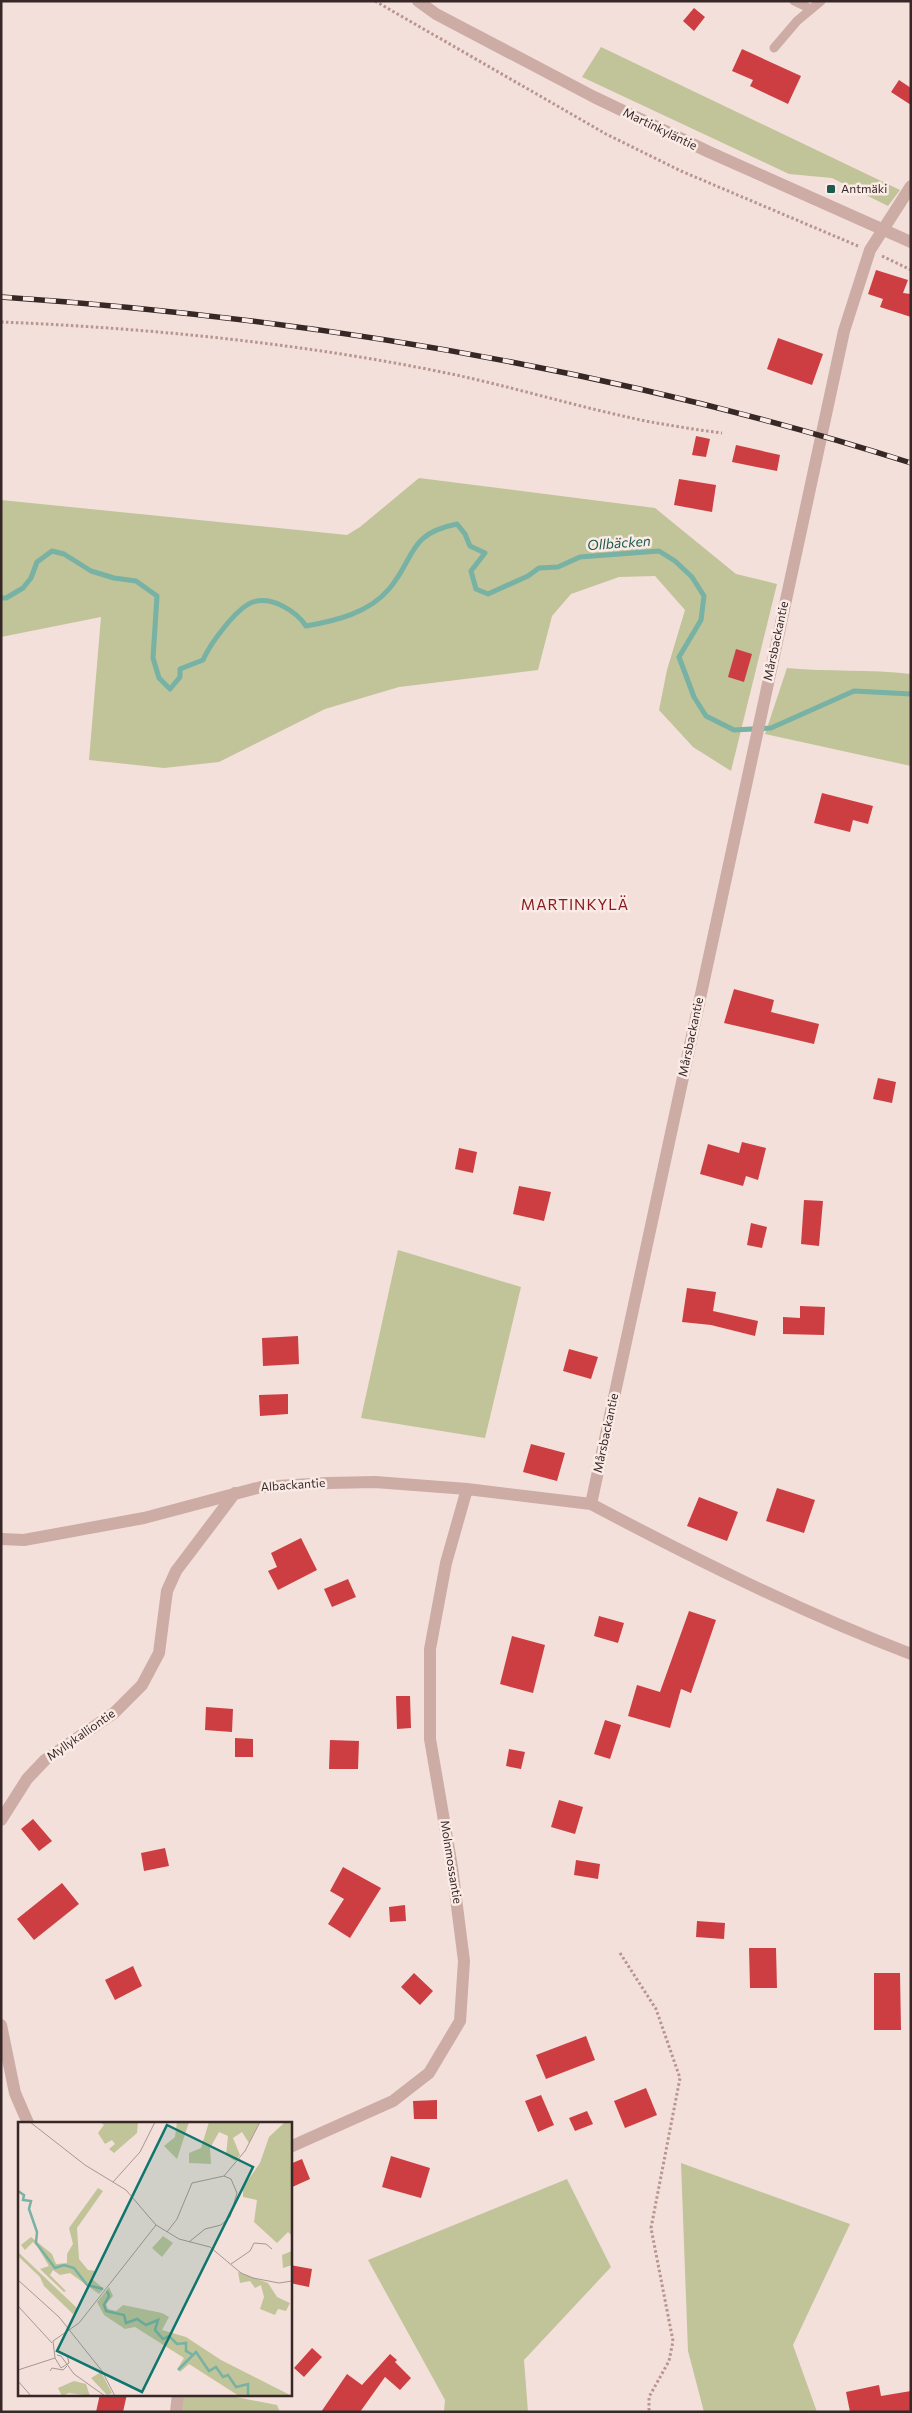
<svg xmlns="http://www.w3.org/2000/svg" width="912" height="2413" font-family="Commissioner,sans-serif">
<rect width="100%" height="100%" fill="#f3e0da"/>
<path fill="#c1c399" d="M 601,47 L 900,190 L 888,206 L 832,178 L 789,174 L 582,77 Z
M 419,478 L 655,508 L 736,574 L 777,584 L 731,771 L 693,747 L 659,710 L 667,670 L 685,610 L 655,576 L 619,577 L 571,594 L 552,616 L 538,670 L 399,687 L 325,709 L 219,762 L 164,768 L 89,760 L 101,617 L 1,637 L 1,500 L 347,535 L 360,527 Z
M 787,668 C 829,672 870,669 911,674 L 911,766 L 765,734 Z
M 398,1250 L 521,1287 L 485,1438 L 361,1418 Z
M 681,2163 L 850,2224 L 793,2345 L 817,2412 L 704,2412 L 688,2351 Z
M 567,2179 L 611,2267 L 524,2360 L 528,2412 L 444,2412 L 445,2400 L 368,2260 Z
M 178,2394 L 220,2394 L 277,2405 L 280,2412 L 176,2412 Z"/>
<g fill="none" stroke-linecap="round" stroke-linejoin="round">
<path stroke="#77b2a4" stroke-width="5" d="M 1,598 L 6,598 L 23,588 L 31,578 L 37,562 L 52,551 L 64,554 L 91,571 L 114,578 L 136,581 L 157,596 L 153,658 L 159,678 L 170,689 L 180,677 L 180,669 L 203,660 C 210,644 236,608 253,602 C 272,596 296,611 306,626 C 335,621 369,613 389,589 C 416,557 407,534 457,524 L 465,534 L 470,546 L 485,553 L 471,571 L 476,589 L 488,594 L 528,576 L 539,568 L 558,567 L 580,557 L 659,551 L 675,561 L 692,577 L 704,596 L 701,620 L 679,657 L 694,697 L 706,716 L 734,730 L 771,728 L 854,691 L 911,694"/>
</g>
<path fill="#cd3e43" d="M 694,8 L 705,17 L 694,31 L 683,21 Z
M 742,49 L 801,76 L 788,104 L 750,86 L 753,80 L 732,71 Z
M 899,80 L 911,88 L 911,105 L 891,92 Z
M 876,270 L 908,280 L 903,293 L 911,294 L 911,317 L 880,307 L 883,299 L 868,294 Z
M 778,338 L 823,354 L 812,385 L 767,369 Z
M 696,436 L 710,439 L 706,457 L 692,455 Z
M 736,445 L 780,455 L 777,471 L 732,462 Z
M 679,479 L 716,485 L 712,512 L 674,505 Z
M 736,649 L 752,654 L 744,682 L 728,677 Z
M 822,793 L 873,806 L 868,824 L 853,820 L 850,832 L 814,823 Z
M 734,989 L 774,1000 L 771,1012 L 819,1024 L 814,1044 L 724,1023 Z
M 878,1078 L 896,1082 L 892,1103 L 873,1099 Z
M 742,1142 L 766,1148 L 758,1180 L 746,1176 L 743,1186 L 700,1174 L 708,1144 L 739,1153 Z
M 459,1148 L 477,1152 L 473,1173 L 455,1169 Z
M 519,1186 L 551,1192 L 544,1221 L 513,1214 Z
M 804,1200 L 823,1201 L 819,1246 L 801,1244 Z
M 751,1223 L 767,1227 L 762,1248 L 747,1245 Z
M 687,1288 L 716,1292 L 713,1311 L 758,1321 L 755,1336 L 711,1325 L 682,1322 Z
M 800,1306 L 825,1307 L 824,1335 L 783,1334 L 783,1317 L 800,1318 Z
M 298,1336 L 299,1364 L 263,1366 L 262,1338 Z
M 569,1349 L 598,1357 L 591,1379 L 563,1371 Z
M 288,1394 L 288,1414 L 260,1416 L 259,1395 Z
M 531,1444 L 565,1453 L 557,1481 L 523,1472 Z
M 777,1488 L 815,1500 L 804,1533 L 766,1521 Z
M 699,1497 L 738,1512 L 727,1541 L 687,1526 Z
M 301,1538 L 317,1570 L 278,1590 L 268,1571 L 277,1567 L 271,1553 Z
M 348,1579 L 356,1597 L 332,1607 L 324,1589 Z
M 689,1611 L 716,1620 L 691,1693 L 681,1689 L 670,1728 L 628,1716 L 637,1685 L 660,1692 Z
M 599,1616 L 624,1623 L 618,1643 L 594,1636 Z
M 512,1636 L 545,1645 L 533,1693 L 500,1684 Z
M 396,1696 L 410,1696 L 411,1728 L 397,1729 Z
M 206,1707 L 233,1709 L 232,1732 L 205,1730 Z
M 605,1720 L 621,1725 L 610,1759 L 594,1754 Z
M 235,1738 L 253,1739 L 253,1757 L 235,1757 Z
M 330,1740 L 359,1741 L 358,1769 L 329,1769 Z
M 509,1749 L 525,1752 L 521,1769 L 506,1766 Z
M 559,1800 L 583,1807 L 575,1834 L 551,1827 Z
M 33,1819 L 52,1841 L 39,1851 L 21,1829 Z
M 165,1848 L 169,1866 L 144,1871 L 141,1853 Z
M 576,1860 L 600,1864 L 598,1879 L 574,1875 Z
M 343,1867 L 381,1888 L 350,1938 L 328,1924 L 344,1899 L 330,1891 Z
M 62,1883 L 79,1904 L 34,1940 L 17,1919 Z
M 405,1905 L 406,1921 L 390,1922 L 389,1907 Z
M 697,1921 L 725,1923 L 724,1939 L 696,1937 Z
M 749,1948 L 776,1948 L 777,1988 L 750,1988 Z
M 133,1966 L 142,1986 L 115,2000 L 105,1980 Z
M 414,1973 L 433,1991 L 420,2005 L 401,1987 Z
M 874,1973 L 900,1973 L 901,2030 L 874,2030 Z
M 586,2036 L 595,2060 L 546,2079 L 536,2055 Z
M 646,2088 L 657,2115 L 625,2128 L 614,2101 Z
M 541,2095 L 554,2125 L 538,2132 L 525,2101 Z
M 437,2100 L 437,2119 L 414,2119 L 413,2101 Z
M 587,2111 L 593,2124 L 575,2131 L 569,2118 Z
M 391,2156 L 430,2168 L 421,2198 L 382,2187 Z
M 302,2159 L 310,2179 L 290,2188 L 290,2164 Z
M 290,2265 L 312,2269 L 309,2287 L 290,2283 Z
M 312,2348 L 322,2357 L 304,2377 L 294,2368 Z
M 390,2354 L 397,2360 L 395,2362 L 411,2378 L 400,2390 L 385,2377 L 360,2412 L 321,2412 L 347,2374 L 362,2385 Z
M 879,2385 L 881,2396 L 911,2391 L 911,2412 L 850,2412 L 846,2392 Z
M 100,2394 L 127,2394 L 123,2412 L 96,2412 Z"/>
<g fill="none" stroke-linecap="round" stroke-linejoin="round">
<path stroke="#b8958f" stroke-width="3" stroke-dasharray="2.5 2.5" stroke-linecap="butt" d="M 375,1 L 606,134 L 681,171 L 858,246
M 882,256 L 911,270
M 1,322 C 150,328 310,344 456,375 C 521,389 585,409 651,422 C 674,426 698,430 722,433
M 620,1953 L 656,2009 L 680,2078 L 651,2228 L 673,2341 L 669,2361 L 649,2397 L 649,2412"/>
<path stroke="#ccaca5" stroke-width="9" d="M 794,1 L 811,9
M 774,48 L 797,21 L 821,1"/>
<path stroke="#ccaca5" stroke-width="12" d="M 911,186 L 870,250 L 844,331 L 591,1504 C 695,1559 801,1612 911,1654
M 1,1539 L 24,1540 L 144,1518 L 261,1487 L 328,1483 L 375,1482 L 467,1489 L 591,1504
M 1,1820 L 27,1779 L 45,1760 L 114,1713 L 142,1685 L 159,1653 L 167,1591 L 176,1571 L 235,1493
M 1,2025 L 15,2093 L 28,2123
M 290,2147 L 393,2101 L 429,2073 L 460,2021 L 464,1961 L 452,1867 L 430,1739 L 430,1649 L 446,1563 L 467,1489
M 176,2412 L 178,2394"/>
<path stroke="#ccaca5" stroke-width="12" d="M 418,1 L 436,14 L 594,97 L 709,152 L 911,242"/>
<defs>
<path id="rail" d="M 1,297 C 309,318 616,369 911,463"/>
</defs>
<use href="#rail" stroke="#372727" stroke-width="5.5"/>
<use href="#rail" stroke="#faebe6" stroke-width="4" stroke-dasharray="11" stroke-linecap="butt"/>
</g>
<rect fill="#1a5b4d" stroke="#faebe6" stroke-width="2" x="826" y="184" width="10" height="10" rx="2.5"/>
<g text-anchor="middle" stroke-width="5" stroke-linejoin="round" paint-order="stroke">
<g font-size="12" fill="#372727" stroke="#faebe6">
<text transform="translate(660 129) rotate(26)" y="4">Martinkyläntie</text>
<text transform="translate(776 641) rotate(-78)" y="4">Mårsbackantie</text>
<text transform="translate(691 1037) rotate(-78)" y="4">Mårsbackantie</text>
<text transform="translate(606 1433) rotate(-78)" y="4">Mårsbackantie</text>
<text transform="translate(293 1485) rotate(-4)" y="4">Albackantie</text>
<text transform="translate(81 1735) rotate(-35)" y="4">Myllykalliontie</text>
<text transform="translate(451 1862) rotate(81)" y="4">Molnmossantie</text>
</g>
<g font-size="12" fill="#372727" stroke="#faebe6" text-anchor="start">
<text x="841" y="193">Antmäki</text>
</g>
<g font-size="14" font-style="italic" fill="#1a5b4d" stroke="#faebe6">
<text transform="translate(619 543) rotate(-4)" y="5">Ollbäcken</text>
</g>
<g font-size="15" letter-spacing="1" fill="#8b1b20" stroke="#faebe6">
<text x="575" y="910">MARTINKYLÄ</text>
</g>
</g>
<g transform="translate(18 2122)">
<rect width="274" height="274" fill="#f3e0da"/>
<path d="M 82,0 L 120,0 L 119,11 L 96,31 L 91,27 L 97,22 L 94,18 L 87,22 L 80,11 L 86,3 ZM 159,0 L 171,0 L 159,37 L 146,24 L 157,15 ZM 191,0 L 240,0 L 241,1 L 231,21 L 224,10 L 215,16 L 222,33 L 217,39 L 208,33 L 210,14 L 201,10 L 192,26 L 193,42 L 171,41 L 171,31 L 183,26 ZM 267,0 L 274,0 L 274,114 L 270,110 L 259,121 L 236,100 L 239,78 L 225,75 L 225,65 L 242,41 L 251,15 ZM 80,66 L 85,69 L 59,106 L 61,137 L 70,148 L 78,149 L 73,156 L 86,167 L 81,172 L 52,151 L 42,153 L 35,148 L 32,153 L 48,169 L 46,170 L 22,147 L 31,144 L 19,124 L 15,120 L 7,128 L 3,123 L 13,115 L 34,132 L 38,142 L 49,141 L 49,132 L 55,122 L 51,106 ZM 145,114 L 155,121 L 144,135 L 134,126 ZM 274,129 L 274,143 L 265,146 L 264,133 ZM 0,130 L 60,187 L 55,192 L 26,164 L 22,155 L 0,134 ZM 220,150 L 250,161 L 259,175 L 272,181 L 268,189 L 260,187 L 257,193 L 242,187 L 246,175 L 243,163 L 237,166 L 232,159 L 222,161 ZM 91,165 L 95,174 L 88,182 L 90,187 L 98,189 L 105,183 L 144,191 L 151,195 L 144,208 L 168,215 L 203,238 L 274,274 L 221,274 L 171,242 L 162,250 L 160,246 L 166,236 L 117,205 L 107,207 L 86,193 L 79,180 ZM 83,250 L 94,271 L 89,273 L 73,256 ZM 56,259 L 68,262 L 72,274 L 51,271 L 44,274 L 40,266 Z" fill="#c1c399"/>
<path fill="none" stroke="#77b2a4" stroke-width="2.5" d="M 0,69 L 6,73 L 5,78 L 13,79 L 11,87 L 19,110 L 18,121 L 37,146 L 46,143 L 56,146 L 69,163 L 85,167M 89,169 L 91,174 L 86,183 L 88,189 L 106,193 L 108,201 L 119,197 L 128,203 L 140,198 L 137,208 L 145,217 L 151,214 L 159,222 L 168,221 L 168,229 L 175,233 L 178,230 L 191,249 L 198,245 L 205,255 L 210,253 L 218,265 L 230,262 L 230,274M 160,248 L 175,233"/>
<path fill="none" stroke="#a89692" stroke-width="1" d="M 95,60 L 122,30 L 137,0M 138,103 L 161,117 L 192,125 L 223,151 L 235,156 L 261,161 L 274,159M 149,110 L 159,97 L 174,61 L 206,54 L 227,29 L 242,0M 171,120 L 187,107 L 203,103 L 212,95 L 219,71 L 213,57 L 206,54M 213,142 L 232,129 L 236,121 L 248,122 L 254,127M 0,158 L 41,195 L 84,249 L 97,274M 0,184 L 34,221M 39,233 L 43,234 L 56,252 L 87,274M 37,236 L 43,246 L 51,241 L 49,233M 0,248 L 37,236 L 35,219 L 61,201 L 138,103 L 108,68 L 67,43 L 12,0M 32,249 L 34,246 L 45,248 L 49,244M 0,259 L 13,274"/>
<path fill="#0f766e" fill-opacity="0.15" stroke="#0f766e" stroke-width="2.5" d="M 149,3 L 235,45 L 124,270 L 39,229 Z"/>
<rect width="274" height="274" fill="none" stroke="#372727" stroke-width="2.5"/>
</g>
<rect width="912" height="2413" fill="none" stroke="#372727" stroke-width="5"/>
</svg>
